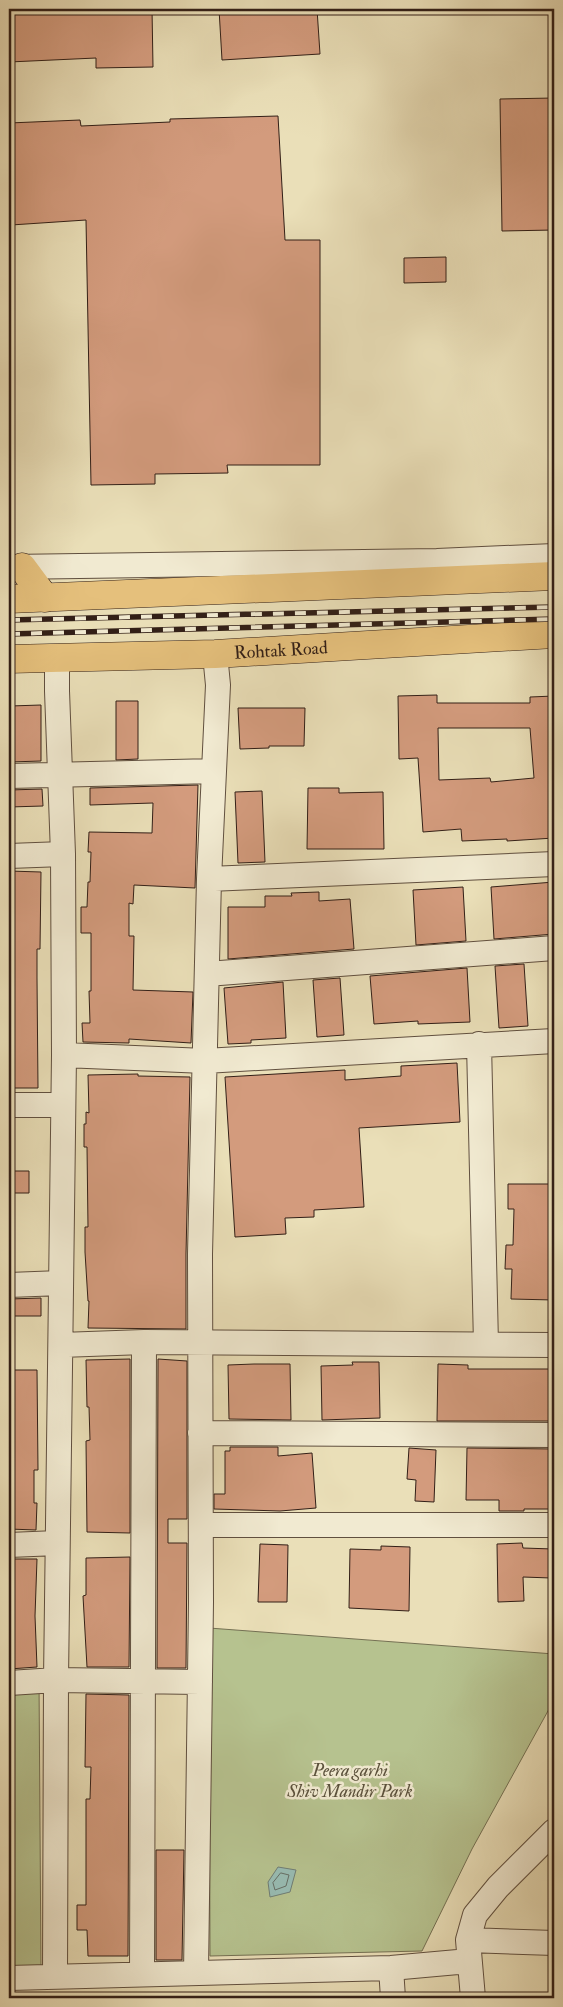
<svg xmlns="http://www.w3.org/2000/svg" width="563" height="2007" font-family="'IM FELL Double Pica',serif">
<rect width="100%" height="100%" fill="#eadfb8"/>
<filter id="stains"><feTurbulence type="fractalNoise" baseFrequency=".004" numOctaves="4"/><feColorMatrix values="0 0 0 0 .2 0 0 0 0 .09 0 0 0 0 .02 0 0 0 .5 -.17"/></filter>
<radialGradient id="worn" r=".72"><stop offset=".6" stop-color="#630" stop-opacity="0"/><stop offset="1" stop-color="#630" stop-opacity=".3"/></radialGradient>
<path fill="#b6c28f" stroke="#747053" d="M 209,1628 L 554,1654 L 554,1700 L 472,1849 L 422,1951 L 210,1956 Z
M 39,1680 L 41,1971 L 9,1972 L 9,1681 Z"/>
<path fill="#98bcb3" stroke="#6f7d75" d="M 278,1867 L 296,1870 L 290,1892 L 270,1897 L 268,1882 Z"/>
<g fill="none" stroke-linecap="round" stroke-linejoin="round">
<path stroke="#656e65" stroke-width="1" d="M 281,1873 L 289,1875 L 286,1886 L 275,1890 L 273,1883 Z"/>
</g>
<path fill="#d39b7d" stroke="#321f17" fill-rule="evenodd" d="M 9,9 L 152,9 L 153,67 L 96,68 L 96,58 L 9,62 Z
M 219,9 L 317,9 L 320,54 L 222,60 Z
M 554,98 L 554,230 L 502,231 L 500,99 Z
M 278,116 L 285,240 L 320,240 L 320,465 L 227,465 L 228,473 L 155,474 L 155,484 L 91,485 L 86,220 L 11,225 L 9,123 L 80,120 L 81,126 L 170,122 L 170,119 Z
M 446,257 L 446,282 L 404,283 L 404,258 Z
M 437,695 L 437,703 L 530,703 L 530,697 L 554,696 L 554,838 L 507,841 L 507,839 L 462,841 L 461,829 L 423,832 L 418,758 L 399,759 L 398,696 ZM 438,728 L 530,728 L 534,778 L 491,782 L 490,778 L 439,780 Z
M 116,701 L 138,701 L 138,759 L 116,760 Z
M 41,705 L 41,761 L 10,762 L 10,706 Z
M 238,708 L 305,708 L 304,746 L 269,746 L 269,748 L 240,749 Z
M 198,785 L 195,888 L 134,885 L 133,904 L 129,903 L 129,936 L 134,936 L 133,990 L 193,992 L 191,1043 L 129,1039 L 129,1043 L 83,1042 L 82,1023 L 90,1023 L 89,991 L 91,991 L 91,933 L 81,933 L 81,907 L 87,907 L 88,882 L 90,882 L 91,852 L 88,852 L 89,832 L 152,833 L 153,803 L 90,805 L 90,788 Z
M 308,788 L 339,788 L 339,793 L 383,792 L 384,849 L 307,849 Z
M 42,789 L 43,806 L 9,807 L 9,790 Z
M 262,791 L 265,862 L 238,863 L 235,792 Z
M 9,871 L 41,872 L 40,949 L 37,949 L 37,978 L 38,1088 L 9,1088 Z
M 554,882 L 554,934 L 494,939 L 491,887 Z
M 463,887 L 466,941 L 416,945 L 413,890 Z
M 319,892 L 319,901 L 350,899 L 354,949 L 228,959 L 228,907 L 265,907 L 265,896 L 292,896 L 291,893 Z
M 524,964 L 528,1026 L 499,1028 L 495,966 Z
M 467,968 L 470,1022 L 418,1024 L 418,1021 L 374,1024 L 370,976 Z
M 340,978 L 344,1035 L 317,1037 L 313,980 Z
M 283,982 L 286,1038 L 251,1040 L 251,1043 L 228,1044 L 224,988 Z
M 457,1063 L 460,1122 L 359,1128 L 364,1207 L 314,1210 L 314,1217 L 285,1218 L 286,1234 L 235,1237 L 225,1077 L 345,1070 L 345,1080 L 401,1076 L 401,1066 Z
M 138,1074 L 138,1076 L 190,1077 L 186,1254 L 186,1329 L 88,1328 L 89,1301 L 88,1301 L 85,1252 L 85,1227 L 88,1227 L 87,1147 L 84,1147 L 84,1124 L 86,1124 L 86,1112 L 89,1113 L 88,1075 Z
M 9,1171 L 29,1171 L 29,1193 L 9,1193 Z
M 508,1184 L 554,1184 L 554,1300 L 511,1299 L 512,1269 L 505,1269 L 506,1245 L 513,1245 L 514,1209 L 508,1209 Z
M 41,1298 L 41,1316 L 9,1316 L 9,1299 Z
M 130,1359 L 130,1533 L 87,1532 L 86,1441 L 90,1440 L 89,1407 L 87,1407 L 86,1360 Z
M 158,1359 L 187,1361 L 187,1519 L 168,1519 L 168,1543 L 187,1543 L 186,1668 L 157,1668 Z
M 352,1362 L 379,1362 L 380,1418 L 322,1420 L 321,1366 L 353,1365 Z
M 254,1364 L 290,1364 L 291,1420 L 229,1419 L 228,1365 Z
M 438,1364 L 468,1365 L 468,1369 L 554,1369 L 554,1421 L 437,1421 Z
M 9,1370 L 37,1370 L 38,1470 L 34,1470 L 34,1503 L 37,1503 L 36,1530 L 9,1529 Z
M 230,1447 L 278,1447 L 278,1456 L 312,1453 L 316,1508 L 280,1511 L 214,1509 L 214,1494 L 225,1494 L 225,1451 L 230,1451 Z
M 409,1448 L 436,1450 L 434,1502 L 415,1501 L 416,1480 L 407,1479 Z
M 467,1448 L 554,1449 L 554,1509 L 524,1509 L 524,1511 L 499,1511 L 499,1500 L 466,1500 Z
M 522,1543 L 523,1548 L 553,1549 L 551,1578 L 523,1577 L 524,1601 L 498,1602 L 497,1544 Z
M 260,1544 L 288,1545 L 287,1602 L 258,1602 Z
M 381,1546 L 410,1547 L 409,1611 L 349,1608 L 350,1549 L 381,1550 Z
M 130,1557 L 129,1667 L 87,1667 L 83,1596 L 86,1595 L 86,1558 Z
M 9,1559 L 37,1559 L 35,1616 L 37,1667 L 9,1669 Z
M 86,1694 L 129,1695 L 128,1956 L 88,1956 L 87,1930 L 77,1930 L 77,1905 L 86,1905 L 86,1799 L 90,1799 L 91,1767 L 85,1767 Z
M 156,1850 L 184,1850 L 182,1960 L 156,1960 Z"/>
<g fill="none" stroke-linecap="round" stroke-linejoin="round">
<defs>
<path id="minor" d="M 9,567 L 437,561 L 554,556
M 9,776 L 214,771
M 9,856 L 63,854
M 209,879 L 554,864
M 207,974 L 554,948
M 479,1044 L 486,1344
M 64,1055 L 205,1061 L 554,1041
M 9,1105 L 63,1105
M 9,1285 L 61,1283
M 61,1345 L 144,1342 L 554,1345
M 200,1433 L 554,1435
M 201,1525 L 554,1525
M 9,1545 L 57,1543
M 9,1683 L 56,1680 L 200,1682
M 468,1940 L 554,1943
M 391,1968 L 393,1998
M 196,1973 L 201,1602 L 200,1254 L 209,879 L 218,685 L 215,654
M 142,1974 L 144,1342
M 55,1976 L 56,1680 L 64,1055 L 63,854 L 57,691 L 57,658
M 9,1978 L 391,1968 L 469,1961
M 473,1998 L 468,1940 L 475,1915 L 498,1887 L 554,1831"/>
<g id="highway">
<path d="M 22,567 L 45,598"/>
<path d="M 9,599 L 554,576"/>
<path id="s1" d="M 9,659 L 215,654 L 554,634"/>
</g>
</defs>
<use href="#minor" stroke="#604f3f" stroke-width="26"/>
<use href="#highway" stroke="#321f17" stroke-width="29"/>
<use href="#minor" stroke="#f1ead1" stroke-width="24"/>
<use href="#highway" stroke="#e5c07c" stroke-width="28"/>
<defs>
<path id="rail" d="M 9,620 L 554,607
M 9,634 L 554,619"/>
</defs>
<use href="#rail" stroke="#321f17" stroke-width="5.5"/>
<use href="#rail" stroke="#f1ead1" stroke-width="4" stroke-dasharray="11" stroke-linecap="butt"/>
</g>
<g text-anchor="middle" stroke-width="5" stroke-linejoin="round" paint-order="stroke">
<g font-size="18" fill="#321f17" stroke="#f1ead1">
<text dy="6" stroke="none"><textPath href="#s1" startOffset="272">Rohtak Road</textPath></text>
</g>
<g font-size="18" font-style="italic" fill="#5a503b" stroke="#f1ead1">
<text x="350" y="1776">Peera garhi<tspan x="350" dy="21">Shiv Mandir Park</tspan></text>
</g>
</g>
<rect width="563" height="2007" fill="none" stroke="#eadfb8" stroke-width="30"/>
<rect x="10" y="10" width="543" height="1987" fill="none" stroke="#321f17" stroke-width="2.5"/>
<rect x="15" y="15" width="533" height="1977" fill="none" stroke="#321f17"/>
<rect width="100%" height="100%" filter="url(#stains)"/>
<rect width="100%" height="100%" fill="url(#worn)"/>
</svg>
